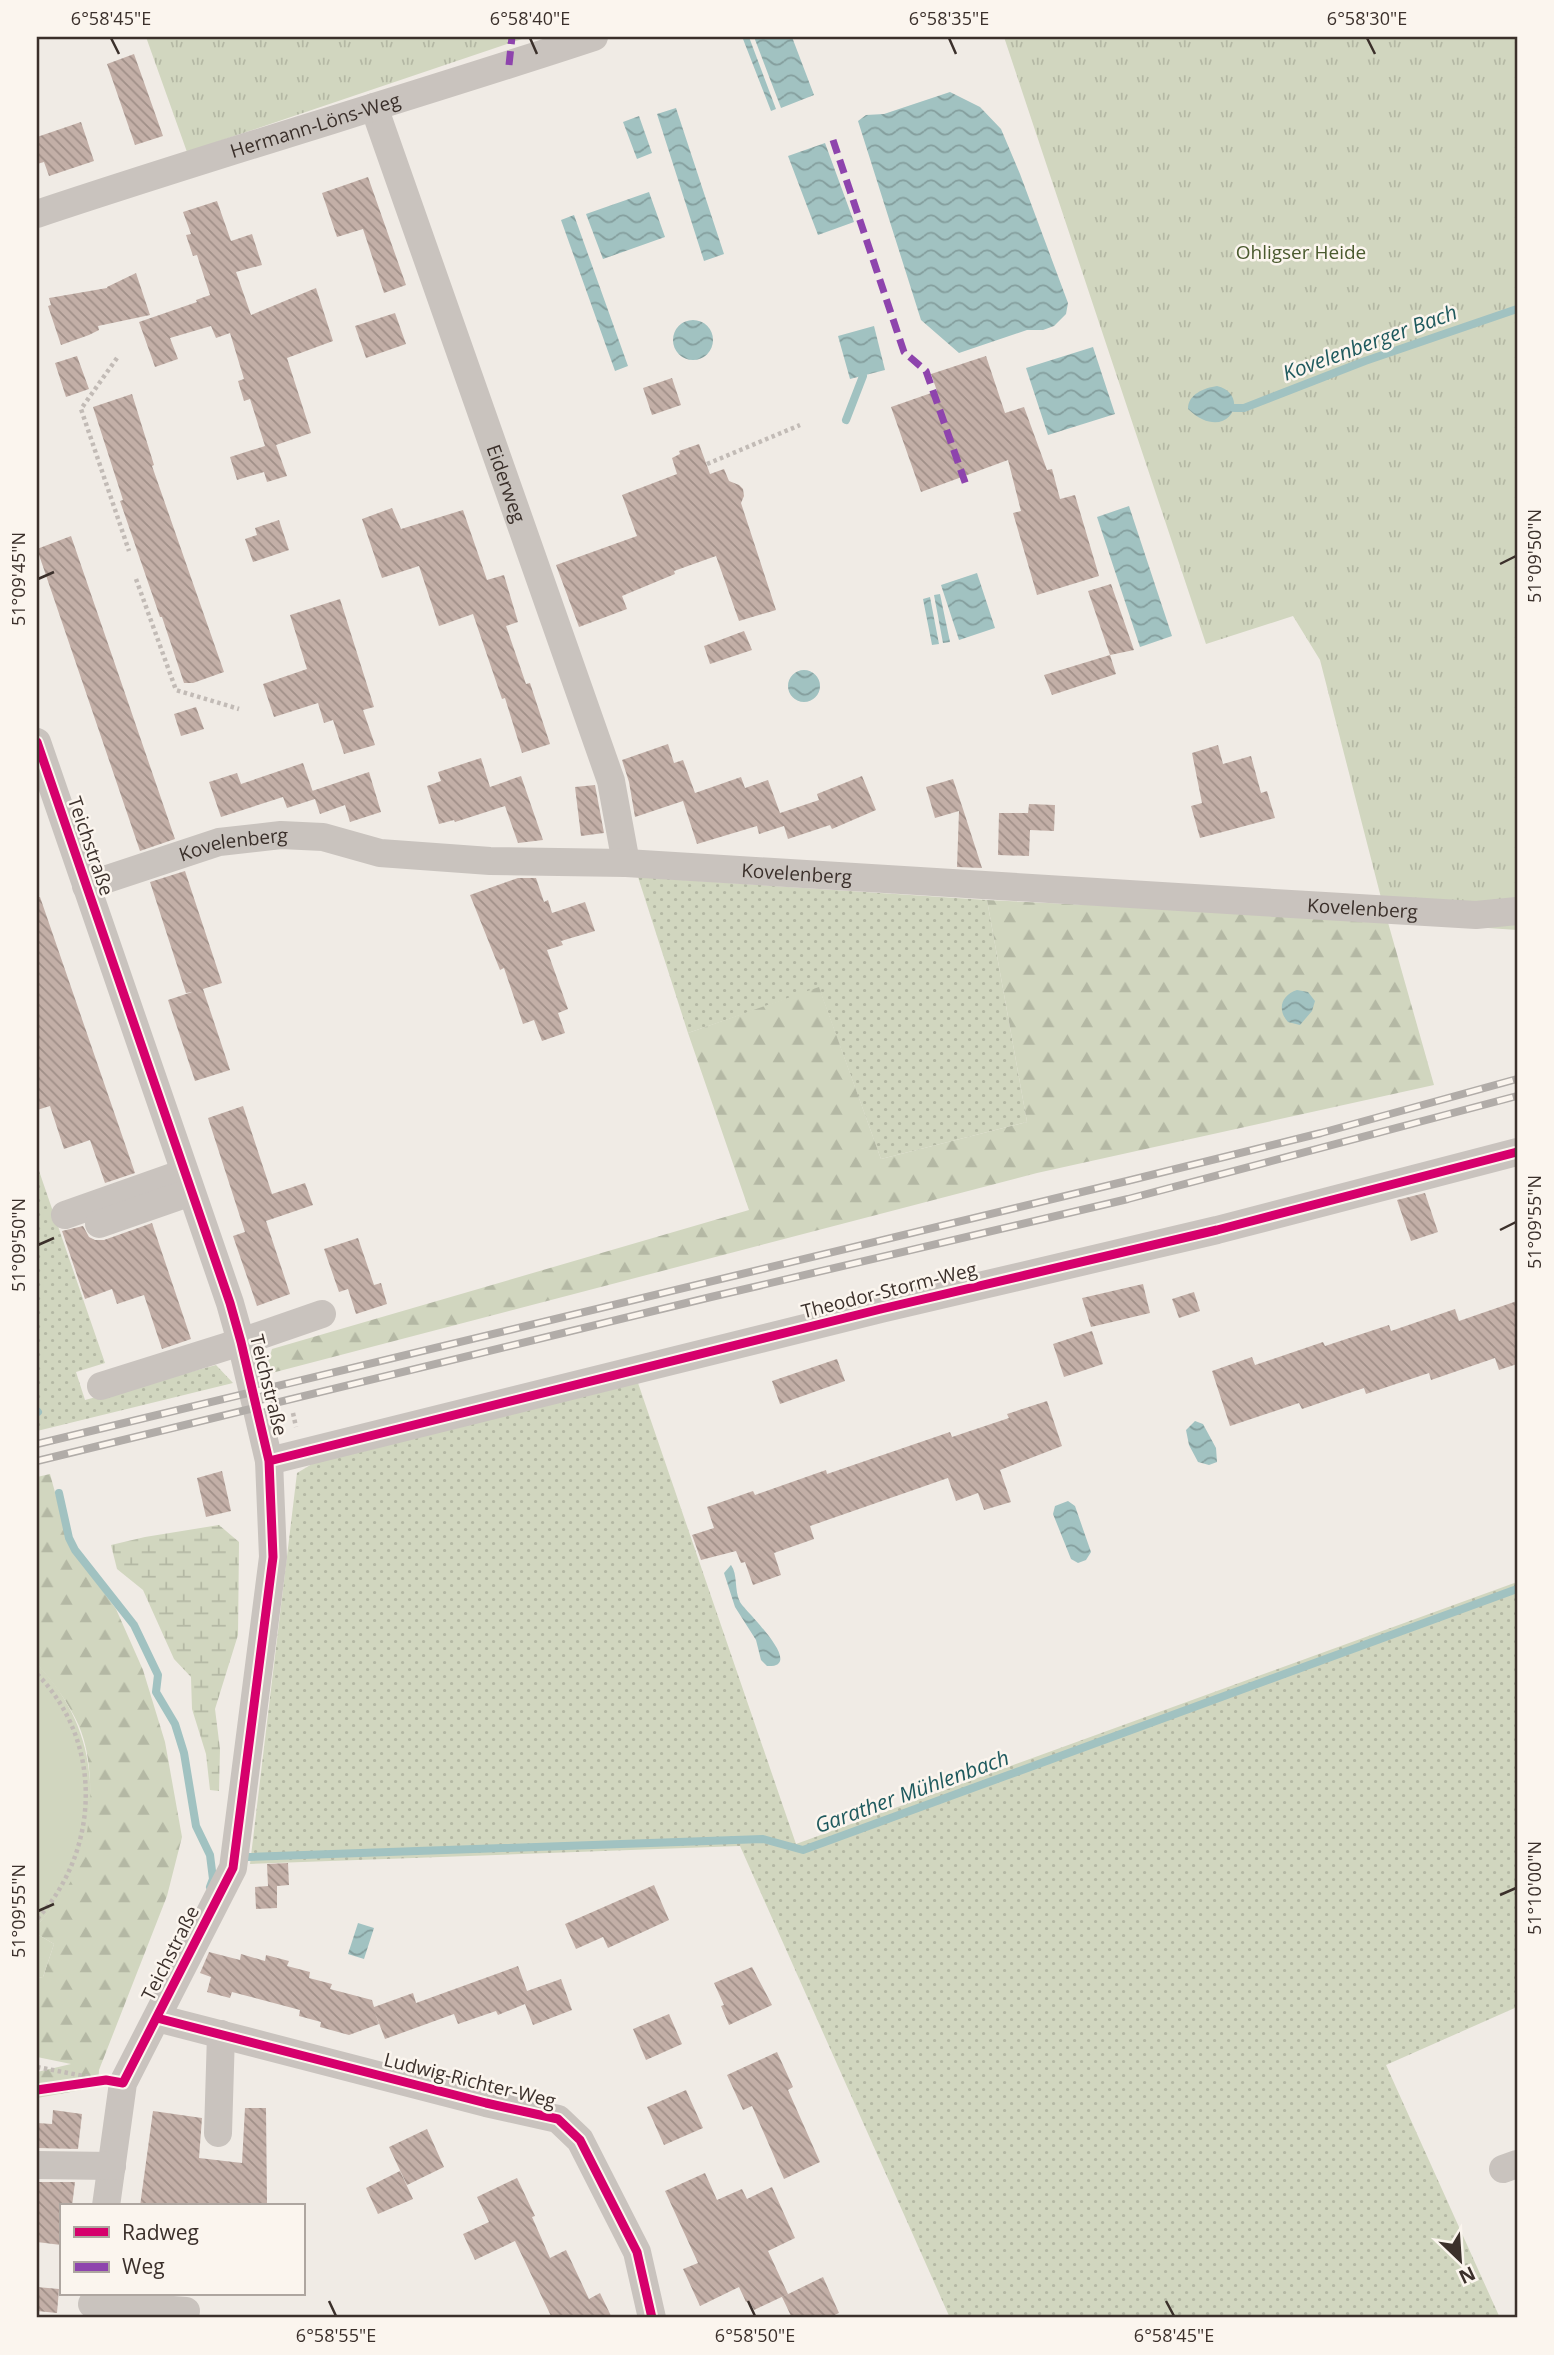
<svg xmlns="http://www.w3.org/2000/svg" width="1554" height="2355" font-family="'Open Sans',sans-serif">
<defs>
<pattern id="grass-dots" width="8" height="8" patternUnits="userSpaceOnUse" patternTransform="scale(1.75)"><rect width="8" height="8" fill="#d1d6bf"/><path d="M2 2h.1M6 6h.1" fill="none" stroke="#b4b8a4" stroke-width="1.8" stroke-linecap="round"/></pattern>
<pattern id="forest-firs" width="22" height="20" patternUnits="userSpaceOnUse" patternTransform="scale(1.75)"><rect width="22" height="20" fill="#d1d6bf"/><path d="M5 1l3.5 6h-7zM16 11l3.5 6h-7z" fill="#b4b8a4"/></pattern>
<pattern id="wetland-marsh" width="20" height="14" patternUnits="userSpaceOnUse" patternTransform="scale(1.75)"><rect width="20" height="14" fill="#d1d6bf"/><path d="M1 5h8M5 5V1M11 12h8M15 12V8" fill="none" stroke="#b4b8a4"/></pattern>
<pattern id="park-tufts" width="24" height="20" patternUnits="userSpaceOnUse" patternTransform="scale(1.75)"><rect width="24" height="20" fill="#d1d6bf"/><path d="M3 7l-1-3M5 7V3M7 7l1-3M15 17l-1-3M17 17v-4M19 17l1-3" fill="none" stroke="#b4b8a4"/></pattern>
<pattern id="water-waves" width="16" height="10" patternUnits="userSpaceOnUse" patternTransform="scale(1.75)"><rect width="16" height="10" fill="#a1c2c1"/><path d="M0 5q4-4 8 0t8 0" fill="none" stroke="#849e9d"/></pattern>
<pattern id="building-back-hatch" width="6" height="6" patternUnits="userSpaceOnUse" patternTransform="scale(1.75)"><rect width="6" height="6" fill="#c3afa7"/><path d="M-1 5l2 2M0 0l6 6M5-1l2 2" fill="none" stroke="#a08f88"/></pattern>
</defs>
<rect width="100%" height="100%" fill="#f0ebe5"/>
<path fill="url(#grass-dots)" d="M 638,877 L 987,900 L 1027,1122 L 881,1159 L 819,988 L 688,1033 Z
M 37,1165 L 105,1363 L 76,1372 L 85,1400 L 216,1365 L 233,1383 L 37,1431 Z
M 638,1383 L 796,1844 L 1517,1582 L 1517,2007 L 1386,2065 L 1500,2318 L 950,2318 L 740,1846 L 250,1864 L 297,1473 L 322,1458 Z"/>
<path fill="url(#forest-firs)" d="M 987,900 L 1387,919 L 1434,1085 L 1037,1173 L 264,1375 L 272,1349 L 749,1210 L 688,1033 L 819,987 L 881,1159 L 1027,1122 Z
M 50,1474 L 70,1547 L 116,1609 L 143,1670 L 165,1742 L 182,1837 L 167,1896 L 99,2070 L 98,2087 L 37,2098 L 37,2072 L 71,2064 L 37,2057 L 37,1978 L 43,1977 L 54,1944 L 37,1934 L 37,1926 C 47,1913 58,1901 66,1887 C 92,1845 98,1771 79,1726 C 69,1703 53,1682 37,1664 L 37,1477 Z"/>
<path fill="url(#wetland-marsh)" d="M 219,1525 L 239,1542 L 238,1635 L 215,1709 L 220,1749 L 219,1791 L 210,1790 L 206,1754 L 192,1709 L 191,1677 L 174,1659 L 143,1590 L 117,1569 L 111,1545 L 145,1537 Z"/>
<path fill="url(#park-tufts)" d="M 146,37 L 528,37 L 187,152 Z
M 1004,37 L 1517,37 L 1517,930 L 1387,921 L 1320,660 L 1293,616 L 1206,644 Z"/>
<path fill="#d1d6bf" d="M 37,1664 C 82,1711 98,1767 87,1832 C 85,1844 83,1858 78,1869 C 67,1890 52,1908 37,1926 Z
M 37,1934 L 54,1944 L 43,1977 L 37,1978 Z"/>
<path fill="url(#water-waves)" d="M 749,37 L 776,109 L 771,111 L 743,39 Z
M 754,37 L 792,37 L 814,95 L 781,108 Z
M 950,92 L 980,107 L 1001,129 L 1020,174 L 1068,303 L 1066,314 L 1054,326 L 1043,330 L 1027,330 L 959,353 L 921,320 L 858,121 L 866,115 L 884,114 Z
M 676,108 L 724,254 L 704,261 L 657,114 Z
M 639,116 L 652,153 L 637,159 L 623,122 Z
M 825,143 L 854,222 L 818,235 L 788,156 Z
M 649,192 L 665,237 L 603,259 L 586,214 Z
M 574,215 L 628,366 L 615,371 L 561,220 Z
M673 340a20 20 0 1 1 40 0a20 20 0 1 1-40 0Z
M 874,326 L 885,370 L 850,379 L 838,336 Z
M 1093,347 L 1115,414 L 1048,435 L 1026,368 Z
M 1217,386 C 1253,395 1227,446 1188,409 C 1188,394 1204,388 1217,386 Z
M 1129,506 L 1172,636 L 1140,647 L 1097,517 Z
M 977,573 L 995,628 L 959,640 L 941,585 Z
M 940,594 L 950,642 L 943,643 L 934,595 Z
M 930,597 L 939,644 L 932,645 L 923,599 Z
M788 686a16 16 0 1 1 32 0a16 16 0 1 1-32 0Z
M 1297,990 L 1308,992 L 1315,1001 L 1312,1011 L 1300,1025 L 1288,1022 C 1277,1010 1281,995 1297,990 Z
M 1195,1421 L 1203,1424 L 1216,1448 L 1217,1462 L 1209,1465 L 1198,1462 L 1189,1445 L 1186,1430 Z
M 1068,1501 L 1075,1506 L 1091,1552 L 1086,1560 L 1078,1563 L 1071,1559 L 1053,1514 L 1055,1506 Z
M 731,1565 C 738,1574 734,1590 740,1602 C 745,1611 807,1668 767,1666 L 761,1660 L 756,1640 L 735,1607 L 724,1573 Z
M 358,1923 L 374,1928 L 364,1959 L 348,1954 Z"/>
<g fill="none" stroke-linecap="round" stroke-linejoin="round">
<path stroke="#a1c2c1" stroke-width="8" d="M 1234,408 L 1244,408 L 1365,361 L 1517,309
M 846,420 L 863,376
M 37,1411 L 38,1412
M 59,1493 L 69,1538 L 75,1550 L 134,1625 L 158,1675 L 156,1692 L 175,1724 L 184,1753 L 196,1826 L 210,1855 L 213,1879 L 210,1887
M 248,1857 L 763,1839 L 803,1850 L 1517,1589"/>
</g>
<path fill="url(#building-back-hatch)" d="M 134,54 L 163,136 L 135,145 L 107,64 Z
M 81,122 L 94,161 L 49,176 L 44,162 L 37,164 L 37,137 Z
M 368,177 L 406,285 L 384,293 L 363,229 L 337,237 L 322,193 Z
M 217,201 L 231,241 L 252,234 L 262,265 L 236,272 L 251,315 L 316,288 L 333,341 L 287,358 L 311,433 L 276,445 L 287,476 L 267,482 L 264,472 L 237,480 L 230,457 L 265,446 L 250,399 L 244,401 L 238,381 L 244,379 L 230,333 L 216,338 L 211,326 L 170,338 L 178,359 L 155,367 L 139,322 L 197,302 L 196,300 L 210,295 L 197,255 L 193,256 L 186,235 L 191,234 L 183,212 Z
M 136,273 L 150,315 L 98,326 L 99,330 L 89,335 L 61,345 L 48,306 L 51,305 L 49,298 L 107,288 L 107,287 Z
M 395,313 L 406,344 L 366,358 L 355,326 Z
M 77,356 L 89,389 L 66,397 L 55,363 Z
M 986,356 L 1005,413 L 1024,407 L 1047,470 L 1052,469 L 1060,499 L 1075,495 L 1099,576 L 1037,595 L 1013,513 L 1021,511 L 1008,460 L 921,492 L 891,407 L 937,391 L 931,374 Z
M 672,378 L 681,405 L 652,415 L 643,388 Z
M 132,394 L 154,465 L 152,466 L 224,672 L 193,683 L 184,683 L 162,617 L 160,617 L 120,501 L 123,500 L 93,407 Z
M 699,444 L 710,474 L 724,469 L 729,481 L 739,485 L 743,489 L 744,496 L 741,503 L 776,610 L 739,621 L 716,556 L 674,571 L 675,574 L 622,596 L 627,609 L 579,627 L 556,565 L 637,536 L 622,495 L 677,474 L 672,458 L 680,454 L 679,451 Z
M 392,508 L 401,529 L 463,510 L 487,580 L 504,575 L 518,622 L 506,626 L 526,684 L 530,683 L 550,744 L 522,753 L 505,698 L 502,699 L 473,614 L 439,626 L 419,566 L 382,578 L 362,519 Z
M 279,520 L 289,550 L 253,562 L 245,539 L 257,535 L 255,528 Z
M 71,536 L 175,839 L 140,851 L 37,549 Z
M 1111,584 L 1134,650 L 1110,655 L 1088,591 Z
M 340,599 L 374,707 L 363,710 L 375,745 L 344,754 L 333,720 L 324,723 L 318,703 L 274,717 L 263,684 L 307,669 L 290,615 Z
M 744,631 L 752,650 L 710,664 L 704,646 Z
M 1110,655 L 1116,674 L 1052,695 L 1044,675 Z
M 196,707 L 204,729 L 181,736 L 174,714 Z
M 668,744 L 674,763 L 683,760 L 695,793 L 741,777 L 745,788 L 768,780 L 780,813 L 819,800 L 817,794 L 862,776 L 876,810 L 832,829 L 830,825 L 788,839 L 784,826 L 759,834 L 757,826 L 697,844 L 683,801 L 635,817 L 629,782 L 622,760 Z
M 1218,745 L 1223,764 L 1251,756 L 1261,793 L 1267,791 L 1275,818 L 1200,838 L 1191,806 L 1202,803 L 1192,753 Z
M 481,758 L 490,787 L 521,776 L 543,840 L 518,843 L 505,806 L 455,822 L 454,820 L 439,824 L 427,786 L 441,781 L 438,772 Z
M 303,763 L 314,795 L 312,791 L 369,772 L 381,812 L 350,822 L 345,805 L 320,814 L 315,799 L 287,808 L 283,797 L 221,817 L 209,782 L 237,773 L 241,784 Z
M 953,779 L 963,809 L 982,868 L 957,867 L 959,811 L 935,818 L 926,787 Z
M 595,785 L 604,833 L 581,836 L 575,787 Z
M 1029,804 L 1055,805 L 1054,831 L 1030,830 L 1029,856 L 998,855 L 999,813 L 1028,813 Z
M 185,871 L 222,983 L 203,989 L 230,1070 L 195,1081 L 168,1000 L 192,992 L 186,993 L 150,882 Z
M 518,878 L 536,878 L 544,902 L 548,900 L 552,913 L 585,902 L 595,931 L 561,941 L 563,945 L 547,950 L 568,1009 L 558,1013 L 565,1033 L 542,1041 L 534,1020 L 523,1024 L 504,968 L 500,970 L 470,895 Z
M 37,897 L 40,897 L 135,1173 L 105,1183 L 90,1140 L 64,1149 L 50,1106 L 37,1110 Z
M 243,1106 L 272,1194 L 305,1183 L 313,1205 L 266,1221 L 290,1294 L 257,1306 L 233,1236 L 245,1232 L 208,1118 Z
M 1425,1193 L 1438,1232 L 1411,1241 L 1397,1200 Z
M 152,1223 L 191,1339 L 162,1349 L 144,1295 L 117,1304 L 112,1289 L 85,1299 L 62,1231 L 83,1226 L 89,1237 L 95,1240 L 104,1240 Z
M 358,1238 L 374,1285 L 381,1283 L 387,1304 L 356,1314 L 348,1289 L 339,1292 L 324,1249 Z
M 1143,1284 L 1150,1313 L 1091,1327 L 1082,1298 Z
M 1194,1292 L 1200,1311 L 1179,1318 L 1172,1299 Z
M 1517,1301 L 1517,1364 L 1499,1370 L 1495,1358 L 1431,1380 L 1429,1373 L 1366,1394 L 1364,1388 L 1302,1409 L 1299,1403 L 1230,1426 L 1212,1371 L 1252,1357 L 1255,1365 L 1323,1342 L 1325,1346 L 1389,1325 L 1391,1331 L 1455,1309 L 1459,1321 Z
M 1092,1331 L 1103,1364 L 1064,1377 L 1053,1344 Z
M 837,1359 L 845,1381 L 780,1404 L 772,1381 Z
M 1047,1401 L 1062,1446 L 1000,1470 L 1011,1502 L 984,1510 L 978,1493 L 956,1501 L 948,1478 L 810,1526 L 814,1539 L 774,1553 L 781,1575 L 753,1585 L 745,1562 L 741,1563 L 736,1551 L 701,1560 L 692,1535 L 714,1528 L 707,1507 L 753,1491 L 755,1495 L 826,1470 L 827,1474 L 950,1432 L 952,1437 L 1009,1418 L 1007,1414 Z
M 222,1471 L 231,1511 L 206,1517 L 197,1478 Z
M 288,1863 L 289,1885 L 277,1886 L 277,1908 L 256,1909 L 255,1887 L 268,1886 L 267,1864 Z
M 654,1885 L 669,1920 L 608,1948 L 603,1937 L 576,1949 L 565,1924 Z
M 209,1952 L 240,1960 L 241,1954 L 265,1961 L 266,1955 L 289,1961 L 287,1966 L 310,1972 L 309,1978 L 332,1984 L 330,1989 L 372,2000 L 374,2007 L 413,1993 L 416,2003 L 518,1966 L 527,1991 L 561,1979 L 572,2010 L 533,2025 L 525,2004 L 498,2015 L 496,2011 L 458,2024 L 454,2014 L 385,2039 L 374,2010 L 379,2024 L 349,2035 L 320,2027 L 321,2022 L 299,2016 L 300,2010 L 232,1992 L 230,1998 L 207,1992 L 211,1977 L 200,1973 Z
M 752,1967 L 772,2005 L 729,2025 L 721,2006 L 724,2005 L 714,1983 Z
M 669,2014 L 682,2044 L 646,2060 L 633,2029 Z
M 777,2052 L 793,2087 L 788,2090 L 820,2162 L 784,2179 L 752,2106 L 743,2110 L 727,2075 Z
M 686,2090 L 703,2128 L 664,2145 L 647,2107 Z
M 245,2108 L 266,2108 L 267,2206 L 140,2206 L 153,2111 L 202,2118 L 199,2158 L 242,2163 Z
M 53,2110 L 82,2114 L 78,2149 L 37,2148 L 37,2123 L 52,2124 Z
M 427,2129 L 444,2167 L 407,2185 L 389,2147 Z
M 400,2171 L 413,2199 L 378,2214 L 366,2188 Z
M 705,2173 L 717,2200 L 742,2189 L 747,2199 L 772,2187 L 795,2238 L 768,2251 L 788,2294 L 754,2310 L 749,2301 L 746,2302 L 739,2287 L 700,2306 L 683,2269 L 698,2263 L 665,2191 Z
M 517,2178 L 535,2216 L 532,2217 L 550,2258 L 566,2250 L 589,2299 L 600,2293 L 612,2318 L 547,2318 L 551,2316 L 515,2241 L 475,2260 L 463,2234 L 489,2222 L 477,2197 Z
M 37,2182 L 75,2182 L 72,2206 L 61,2206 L 61,2245 L 37,2242 Z
M 823,2277 L 839,2313 L 828,2318 L 792,2318 L 782,2297 Z
M 37,2287 L 59,2289 L 57,2313 L 37,2311 Z"/>
<g fill="none" stroke-linecap="round" stroke-linejoin="round">
<path stroke="#c2bbb6" stroke-width="4.5" stroke-dasharray="3.5 3.5" stroke-linecap="butt" d="M 117,358 L 81,409 L 129,551
M 707,464 L 800,425
M 136,579 L 176,690 L 239,709
M 293,1413 L 296,1427
M 37,1674 C 104,1742 100,1851 37,1919
M 37,2067 L 99,2079"/>
<g stroke="#c9c3be" stroke-width="28">
<path id="s1" d="M 374,107 L 611,781 L 626,863"/>
<path id="s2" d="M 37,214 C 222,152 409,98 594,37"/>
<path d="M 37,742 L 230,1303 L 241,1342 L 269,1461 L 273,1557 L 233,1868 L 123,2083 L 106,2206"/>
<path id="s3" d="M 86,886 L 219,842 L 281,835 L 323,837 L 380,853 L 490,861 L 626,863 L 1308,905 L 1476,915 L 1517,911"/>
<path d="M 65,1215 L 184,1173"/>
<path d="M 99,1224 L 191,1192"/>
<path d="M 101,1386 L 241,1342 L 322,1314"/>
<path d="M 269,1461 L 881,1309 L 1217,1230 L 1517,1152"/>
<path d="M 157,2018 L 486,2103 L 558,2119 L 580,2140 L 637,2252 L 652,2318"/>
<path d="M 218,2133 L 221,2034"/>
<path d="M 37,2165 L 112,2166"/>
<path d="M 1503,2169 L 1517,2164"/>
<path d="M 92,2304 L 186,2311"/>
</g>
<defs>
<path id="rail" d="M 37,1444 L 1127,1181 L 1321,1133 L 1517,1079
M 37,1461 L 711,1297 L 1128,1199 L 1517,1096"/>
</defs>
<use href="#rail" stroke="#b1aca8" stroke-width="8"/>
<use href="#rail" stroke="#fbf5ee" stroke-width="5" stroke-dasharray="16" stroke-linecap="butt"/>
<path stroke="#8e44ad" stroke-width="7" stroke-dasharray="14 7" stroke-linecap="butt" d="M 509,65 L 512,37
M 833,140 L 904,352 L 926,371 L 966,485"/>
<defs>
<path id="cycleway" d="M 37,742 L 230,1303 L 241,1342 L 269,1461 L 273,1557 L 233,1868 L 123,2083 L 106,2080 L 37,2090
M 269,1461 L 881,1309 L 1217,1230 L 1517,1152
M 157,2018 L 486,2103 L 558,2119 L 580,2140 L 637,2252 L 652,2318"/>
</defs>
<use href="#cycleway" stroke="#fbf5ee" stroke-width="13"/>
<use href="#cycleway" stroke="#d6006c" stroke-width="9"/>
</g>
<path fill="none" stroke="#3b302b" stroke-width="2.5" d="M 111,38 L 119,54M 530,38 L 537,54M 949,38 L 956,54M 1367,38 L 1375,54M 1500,564 L 1516,556M 38,579 L 54,572M 1500,1230 L 1516,1222M 38,1245 L 54,1238M 1500,1895 L 1516,1888M 38,1911 L 54,1904M 329,2301 L 336,2316M 748,2301 L 755,2316M 1166,2301 L 1174,2316"/>
<g text-anchor="middle" stroke-width="5" stroke-linejoin="round" paint-order="stroke">
<g font-size="19" fill="#3b302b" stroke="#fbf5ee">
<text dy="7" stroke="none"><textPath href="#s2" startOffset="292">Hermann-Löns-Weg</textPath></text>
<text dy="7" stroke="none"><textPath href="#s1" startOffset="399">Eiderweg</textPath></text>
<text transform="translate(91 846) rotate(71)" y="7">Teichstraße</text>
<text dy="7" stroke="none"><textPath href="#s3" startOffset="154">Kovelenberg</textPath></text>
<text dy="7" stroke="none"><textPath href="#s3" startOffset="721">Kovelenberg</textPath></text>
<text dy="7" stroke="none"><textPath href="#s3" startOffset="1288">Kovelenberg</textPath></text>
<text transform="translate(889 1290) rotate(-14)" y="7">Theodor-Storm-Weg</text>
<text transform="translate(269 1385) rotate(76)" y="7">Teichstraße</text>
<text transform="translate(170 1953) rotate(-63)" y="7">Teichstraße</text>
<text transform="translate(470 2080) rotate(14)" y="7">Ludwig-Richter-Weg</text>
</g>
<g font-size="19" fill="#4a5a2e" stroke="#fbf5ee">
<text x="1301" y="259">Ohligser Heide</text>
</g>
<g font-size="21" font-style="italic" fill="#1f5a5e" stroke="#fbf5ee">
<text transform="translate(1370 343) rotate(-20)" y="7">Kovelenberger Bach</text>
<text transform="translate(912 1792) rotate(-20)" y="7">Garather Mühlenbach</text>
</g>
</g>
<rect width="1554" height="2355" fill="none" stroke="#fbf5ee" stroke-width="77"/>
<rect x="60" y="2204" width="245" height="91" fill="#fbf5ee" stroke="#aea6a0" stroke-width="2"/>
<rect x="74" y="2227" width="35" height="10" fill="#d6006c" stroke="#aea6a0" stroke-width="2"/>
<text x="122" y="2240" font-size="21" fill="#3b302b">Radweg</text>
<rect x="74" y="2262" width="35" height="10" fill="#8e44ad" stroke="#aea6a0" stroke-width="2"/>
<text x="122" y="2274" font-size="21" fill="#3b302b">Weg</text>
<g transform="translate(1460 2260) rotate(155)" stroke="#fbf5ee" stroke-width="5" paint-order="stroke">
<path d="M0-5L12 26L0 18L-12 26Z" fill="#3b302b"/>
<text y="-10" font-size="19" font-weight="bold" text-anchor="middle" fill="#3b302b">N</text>
</g>
<rect x="38" y="38" width="1478" height="2278" fill="none" stroke="#3b302b" stroke-width="2.5"/>
<g font-size="18" text-anchor="middle" fill="#3b302b">
<text x="111" y="25">6°58'45"E</text>
<text x="530" y="25">6°58'40"E</text>
<text x="949" y="25">6°58'35"E</text>
<text x="1367" y="25">6°58'30"E</text>
<text transform="translate(1535 556) rotate(-90)" y="6">51°09'50"N</text>
<text transform="translate(19 579) rotate(-90)" y="6">51°09'45"N</text>
<text transform="translate(1535 1222) rotate(-90)" y="6">51°09'55"N</text>
<text transform="translate(19 1245) rotate(-90)" y="6">51°09'50"N</text>
<text transform="translate(1535 1888) rotate(-90)" y="6">51°10'00"N</text>
<text transform="translate(19 1911) rotate(-90)" y="6">51°09'55"N</text>
<text x="336" y="2342">6°58'55"E</text>
<text x="755" y="2342">6°58'50"E</text>
<text x="1174" y="2342">6°58'45"E</text>
</g>
</svg>
